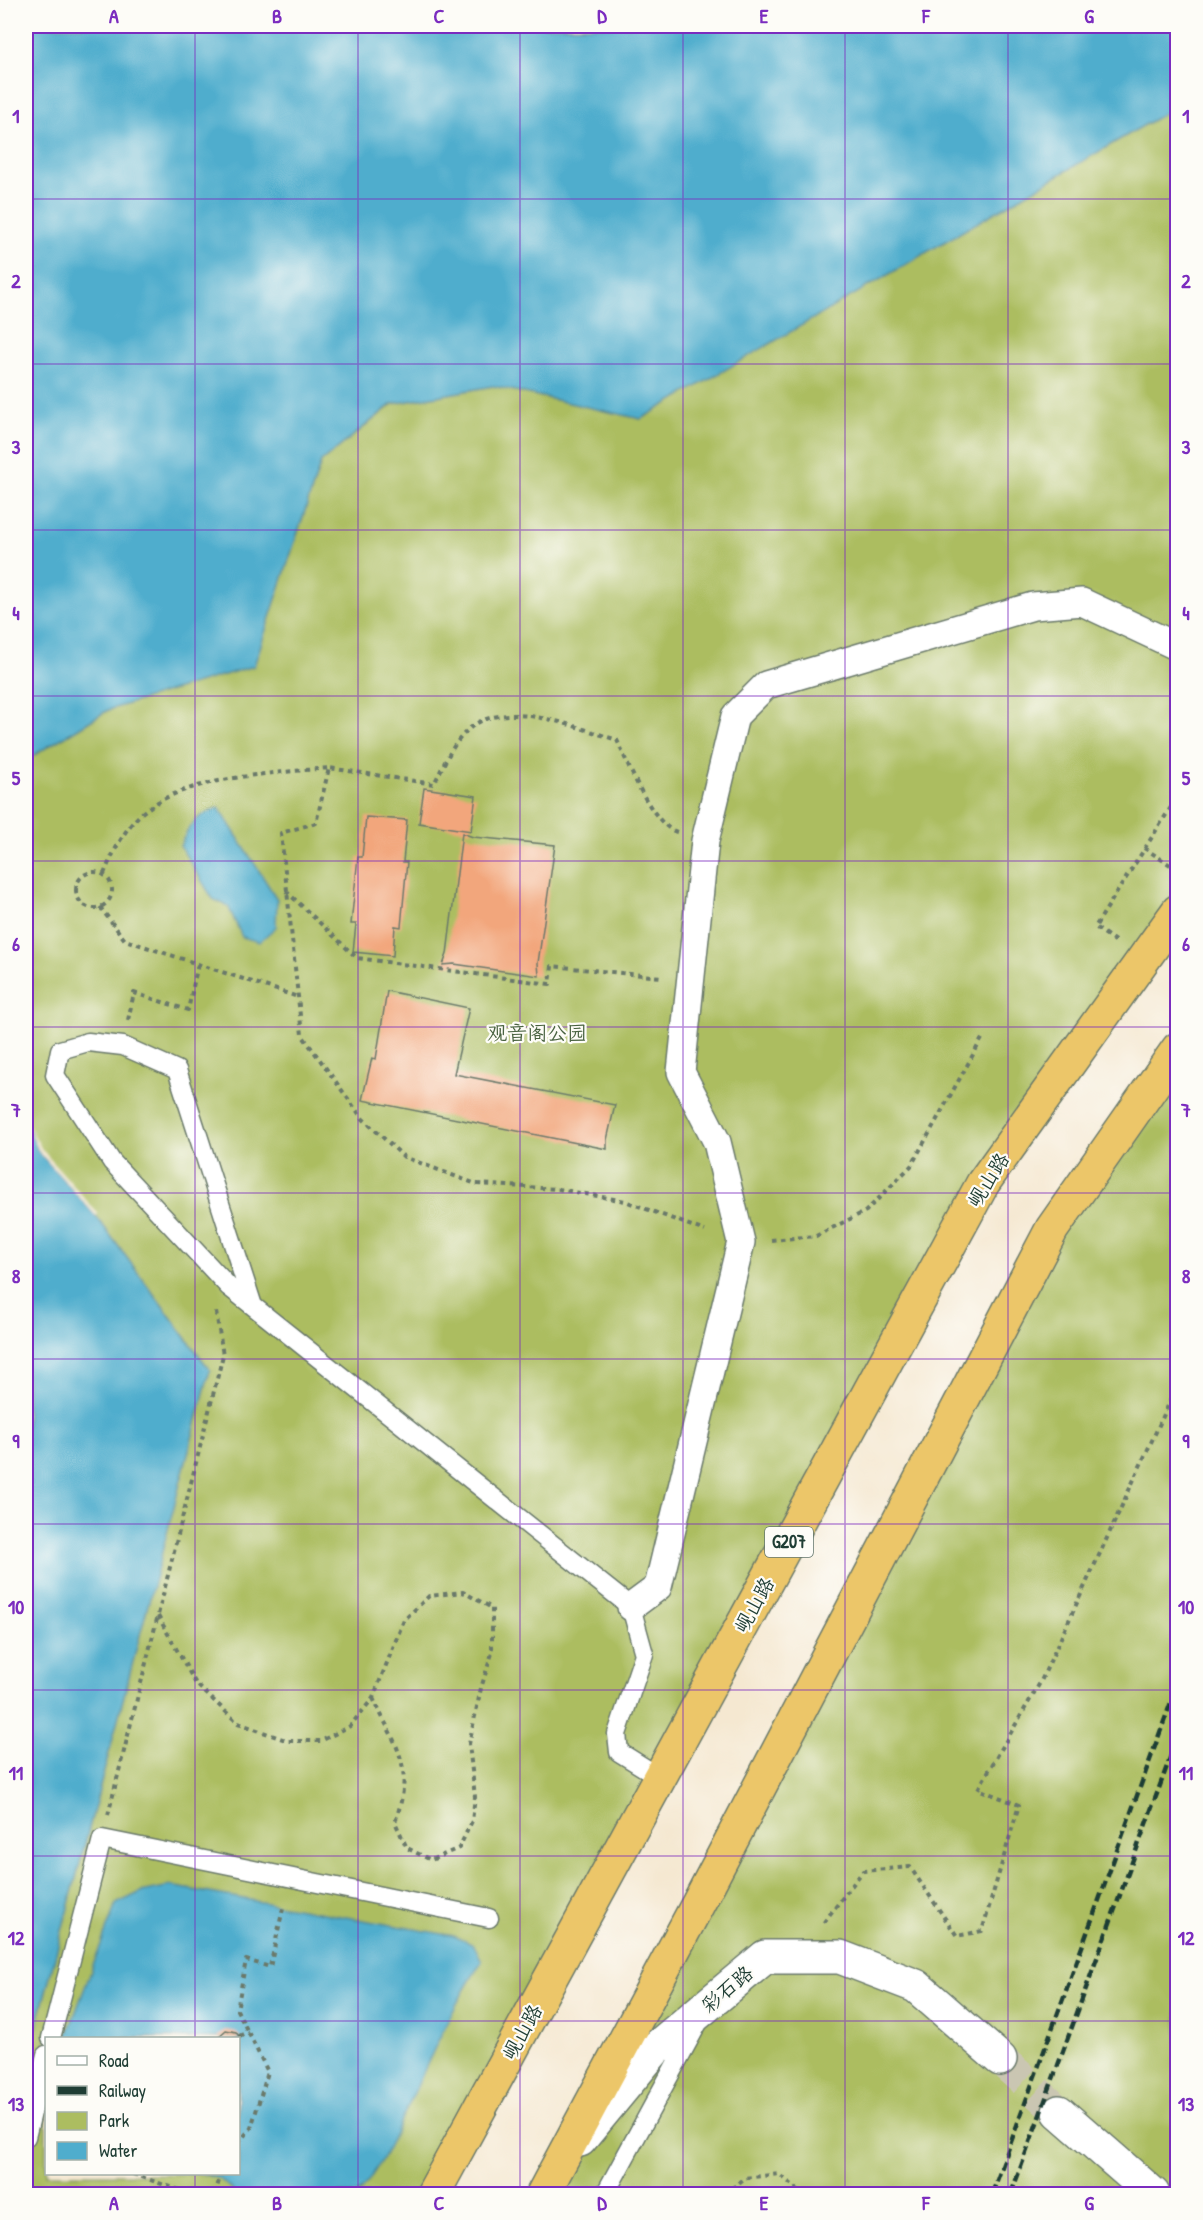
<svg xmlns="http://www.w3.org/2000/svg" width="1203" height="2220" font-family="'Patrick Hand','LXGW WenKai TC',sans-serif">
<rect width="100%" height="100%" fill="#fdfcf7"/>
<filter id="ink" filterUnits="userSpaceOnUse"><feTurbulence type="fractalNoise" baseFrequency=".0167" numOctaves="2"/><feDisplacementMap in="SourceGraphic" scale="12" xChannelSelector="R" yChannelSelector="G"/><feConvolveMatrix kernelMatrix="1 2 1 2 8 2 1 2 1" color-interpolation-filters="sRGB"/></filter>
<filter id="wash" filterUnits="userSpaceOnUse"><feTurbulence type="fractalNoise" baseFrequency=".008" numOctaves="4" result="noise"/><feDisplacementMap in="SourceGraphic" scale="24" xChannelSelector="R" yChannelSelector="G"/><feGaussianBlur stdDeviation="1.35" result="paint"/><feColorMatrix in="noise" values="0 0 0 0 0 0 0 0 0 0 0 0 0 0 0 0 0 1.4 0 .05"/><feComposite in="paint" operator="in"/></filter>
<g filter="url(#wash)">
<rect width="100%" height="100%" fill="#f5e8d1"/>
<path fill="#acbd60" stroke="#667d4a" stroke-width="1.5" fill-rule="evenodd" d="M 1177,106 L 1177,911 L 983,1183 L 433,2194 L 26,2194 L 26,2067 L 210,1370 L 96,1216 L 39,1152 L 26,1124 L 26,760 L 108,710 L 254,666 L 321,462 L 393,404 L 493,386 L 641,419 ZM 46,2038 L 238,2038 L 238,2174 L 46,2174 Z
M 1177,1056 L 1177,2194 L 543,2194 L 1030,1271 Z"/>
<path fill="#4fadcd" stroke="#377580" stroke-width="1.5" d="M 26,26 L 1177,26 L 1177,106 L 641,419 L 493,386 L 392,404 L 321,462 L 254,666 L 108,710 L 26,760 Z
M 219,808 L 277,899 L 276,927 L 259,942 L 242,937 L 228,906 L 213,899 L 180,846 C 189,825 196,815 219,808 Z
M 26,1124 L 39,1152 L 96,1216 L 210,1370 L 26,2067 Z
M 170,1886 L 454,1936 L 474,1945 L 482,1961 C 452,2007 431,2056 408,2106 C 393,2137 381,2168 358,2194 L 236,2194 L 220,2179 L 202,2174 L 238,2174 L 238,2038 L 66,2038 L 116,1904 L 141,1892 Z"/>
<path fill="#f5e8d1" d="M 26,1121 L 42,1150 L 98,1214 L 96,1216 L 39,1152 Z"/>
<g id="blocks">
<path fill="#f2a67c" d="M 424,788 L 476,796 L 471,831 L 419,823 Z
M 366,817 L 407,820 L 403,862 L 407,862 L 401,927 L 395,926 L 393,956 L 353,952 L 356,924 L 351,924 L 358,857 L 362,857 Z
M 462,833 L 473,837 L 555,845 L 538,963 L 539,976 L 454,964 L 443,965 L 447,954 Z
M 387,991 L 469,1008 L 454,1074 L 615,1105 L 607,1140 L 607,1149 L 362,1100 L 372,1058 L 376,1059 Z
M 226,2030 L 236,2032 L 240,2038 L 217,2038 Z"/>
</g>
</g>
<g filter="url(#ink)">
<use href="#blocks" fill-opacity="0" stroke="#6a796b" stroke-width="1.5"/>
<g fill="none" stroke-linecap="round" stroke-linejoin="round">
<path stroke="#cac6b2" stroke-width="33" stroke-dasharray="33 16" stroke-linecap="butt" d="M 1000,2059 L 1059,2112"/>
<defs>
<path id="service" d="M 253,1306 L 177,1070 L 123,1046 L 88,1042 L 60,1050 L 55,1075 L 112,1162 L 229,1287 L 253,1306 L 631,1607 L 644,1654 L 617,1734 L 619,1752 L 661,1778
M 51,2038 L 102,1839 L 489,1918
M 26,2137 L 46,2055
M 605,2194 L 697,2025"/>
<path id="pedestrian" d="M 631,1607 L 658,1587 L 741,1242 L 717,1142 L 681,1072 L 705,841 L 735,716 L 766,685 L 1033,606 L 1082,602 L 1178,647"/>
<path id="tertiary" d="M 1059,2112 L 1153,2194
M 580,2140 L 656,2048 L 765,1957 L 840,1957 L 916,1986 L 1000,2059"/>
<path id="trunk" d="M 433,2194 L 983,1183 L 1178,911
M 543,2194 L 698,1904 L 1052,1229 L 1178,1049"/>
</defs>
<use href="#service" stroke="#6a796b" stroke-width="21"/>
<use href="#pedestrian" stroke="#6a796b" stroke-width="30"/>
<use href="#tertiary" stroke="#6a796b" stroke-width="36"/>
<use href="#trunk" stroke="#6a796b" stroke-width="36"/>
<path stroke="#6a796b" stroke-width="4" stroke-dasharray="4.5 4.5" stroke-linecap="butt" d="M 677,832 C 652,825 628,764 617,740 C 579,728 504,697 469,729 C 452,744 444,764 434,784 L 329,768 L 316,823 L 281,833 L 302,1035 L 362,1118 L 404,1157 L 476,1184 L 558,1189 L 625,1201 L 705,1231
M 1144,848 L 1178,870
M76 890a18 18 0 1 1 36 0a18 18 0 1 1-36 0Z
M 104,874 C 114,850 128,821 150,807 C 195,776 275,773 329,768
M 286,891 L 357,958 L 550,984 L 552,966 L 661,977
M 100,907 L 125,940 L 298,997
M 1115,941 L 1095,927 L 1178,796
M 128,1020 L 134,993 L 188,1010 L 198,964
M 771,1240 L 816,1236 L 866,1211 L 911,1166 L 984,1035
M 158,1616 L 196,1684 L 238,1723 L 288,1741 L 321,1741 L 350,1726 L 373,1698 L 404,1620 L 429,1596 L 463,1592 L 492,1608 L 492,1653 L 481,1688 L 469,1744 L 475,1797 L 472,1821 L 459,1848 L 431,1860 L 407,1848 L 395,1822 C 415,1765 397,1749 373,1698
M 108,1815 L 223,1355 L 216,1312
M 824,1922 L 863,1871 L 910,1867 L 957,1936 L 982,1931 L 1019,1805 L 978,1789 L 1041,1681 L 1178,1384
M 239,2036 L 248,2032
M 238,2143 L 251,2128 L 268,2072 L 237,2010 L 246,1960 L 270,1967 L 284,1904
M 133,2174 L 191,2194
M 215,2194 L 221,2174
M 725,2194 L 745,2178 L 779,2174 L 803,2194"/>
<use href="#service" stroke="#fff" stroke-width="18"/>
<use href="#pedestrian" stroke="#fff" stroke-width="27"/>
<use href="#tertiary" stroke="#fff" stroke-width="33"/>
<use href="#trunk" stroke="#ecc669" stroke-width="33"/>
<path stroke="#1f3d34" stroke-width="4.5" stroke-dasharray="9 4.5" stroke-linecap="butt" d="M 992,2194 L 1178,1683
M 1011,2194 L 1178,1736"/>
</g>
</g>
<path fill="none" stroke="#7b2cbf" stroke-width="1.5" stroke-opacity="0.55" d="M 195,26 L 195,2038M 358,26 L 358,2194M 520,26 L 520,2194M 683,26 L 683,2194M 845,26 L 845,2194M 1008,26 L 1008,2194M 26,199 L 1178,199M 26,364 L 1178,364M 26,530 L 1178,530M 26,696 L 1178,696M 26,861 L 1178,861M 26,1027 L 1178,1027M 26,1193 L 1178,1193M 26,1359 L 1178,1359M 26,1524 L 1178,1524M 26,1690 L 1178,1690M 26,1856 L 1178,1856M 26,2021 L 1178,2021M 195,2174 L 195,2194"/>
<g text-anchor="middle" stroke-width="4.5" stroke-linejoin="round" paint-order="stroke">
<rect fill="#fdfcf7" stroke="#62766e" stroke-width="1.5" x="765" y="1527" width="48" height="30" rx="4.5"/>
<g font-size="18" font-weight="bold" fill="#1f3d34">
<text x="789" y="1548">G207</text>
</g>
<g font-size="20" fill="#496341" stroke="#fdfcf7">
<text x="537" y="1040">观音阁公园</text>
</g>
<g font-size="20" fill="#1f3d34" stroke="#fdfcf7">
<text transform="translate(988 1180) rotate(-58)" y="7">岘山路</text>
<text transform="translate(754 1605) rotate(-61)" y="7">岘山路</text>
<text transform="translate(727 1989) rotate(-40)" y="7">彩石路</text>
<text transform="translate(522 2032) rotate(-61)" y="7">岘山路</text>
</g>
</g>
<rect width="1203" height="2220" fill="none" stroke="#fdfcf7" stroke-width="66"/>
<rect x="45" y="2037" width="195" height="138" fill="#fdfcf7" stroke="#a4b0a9" stroke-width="1.5"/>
<rect x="57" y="2056" width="30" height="9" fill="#ffffff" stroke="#a4b0a9" stroke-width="1.5"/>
<text x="99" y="2067" font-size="18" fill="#1f3d34">Road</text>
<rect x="57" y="2086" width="30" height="9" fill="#1f3d34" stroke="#a4b0a9" stroke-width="1.5"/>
<text x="99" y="2097" font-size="18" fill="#1f3d34">Railway</text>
<rect x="57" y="2112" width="30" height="18" fill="#acbd60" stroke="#a4b0a9" stroke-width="1.5"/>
<text x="99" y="2127" font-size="18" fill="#1f3d34">Park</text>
<rect x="57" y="2142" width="30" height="18" fill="#4fadcd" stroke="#a4b0a9" stroke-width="1.5"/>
<text x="99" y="2157" font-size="18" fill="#1f3d34">Water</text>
<rect x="33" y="33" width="1137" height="2154" fill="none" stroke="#7b2cbf" stroke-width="2"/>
<g font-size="20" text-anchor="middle" font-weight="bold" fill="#7b2cbf">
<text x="114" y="23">A</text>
<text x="277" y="23">B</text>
<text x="439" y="23">C</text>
<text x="602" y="23">D</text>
<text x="764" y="23">E</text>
<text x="926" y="23">F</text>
<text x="1089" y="23">G</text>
<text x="16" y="123">1</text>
<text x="1186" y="123">1</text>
<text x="16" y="288">2</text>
<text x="1186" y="288">2</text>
<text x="16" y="454">3</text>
<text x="1186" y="454">3</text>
<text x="16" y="620">4</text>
<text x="1186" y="620">4</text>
<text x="16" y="785">5</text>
<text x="1186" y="785">5</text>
<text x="16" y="951">6</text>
<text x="1186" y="951">6</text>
<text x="16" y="1117">7</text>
<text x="1186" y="1117">7</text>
<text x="16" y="1283">8</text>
<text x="1186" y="1283">8</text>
<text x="16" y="1448">9</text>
<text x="1186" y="1448">9</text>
<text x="16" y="1614">10</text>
<text x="1186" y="1614">10</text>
<text x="16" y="1780">11</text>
<text x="1186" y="1780">11</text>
<text x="16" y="1945">12</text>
<text x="1186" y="1945">12</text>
<text x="16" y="2111">13</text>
<text x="1186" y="2111">13</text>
<text x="114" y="2210">A</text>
<text x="277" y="2210">B</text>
<text x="439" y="2210">C</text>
<text x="602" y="2210">D</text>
<text x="764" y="2210">E</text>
<text x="926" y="2210">F</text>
<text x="1089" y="2210">G</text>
</g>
</svg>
